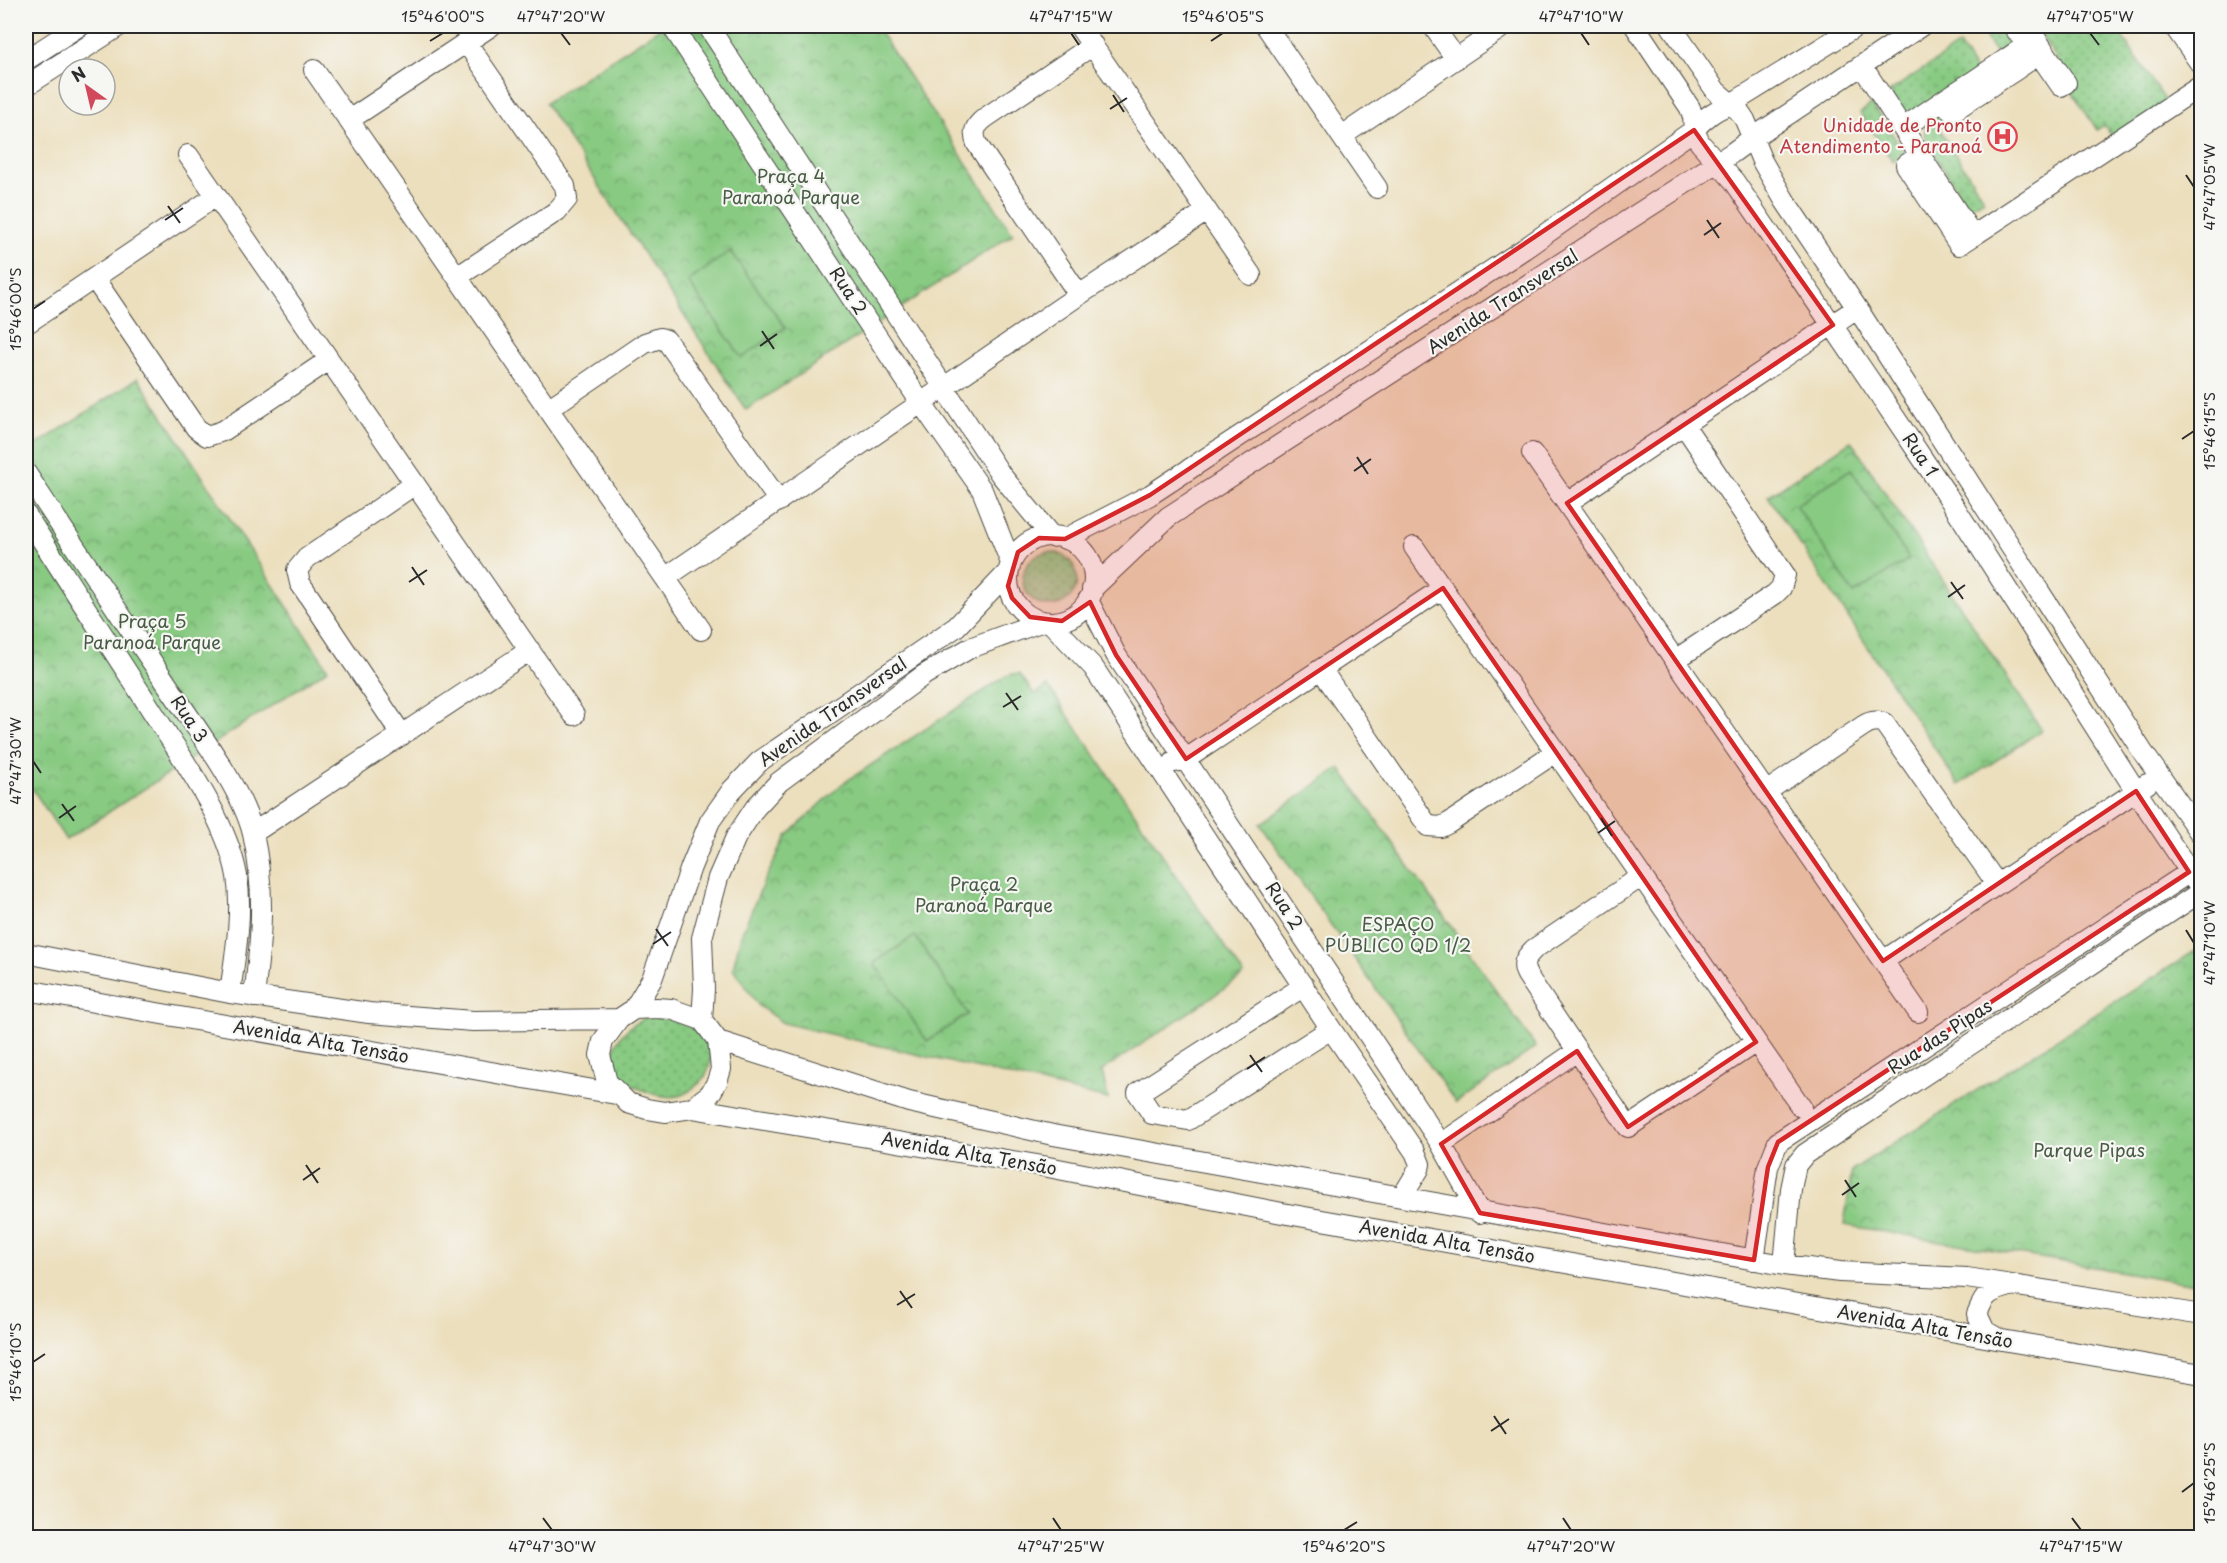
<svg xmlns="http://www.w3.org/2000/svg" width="2227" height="1563" font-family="'Playpen Sans',sans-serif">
<defs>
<pattern id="grass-dots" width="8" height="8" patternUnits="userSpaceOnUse" patternTransform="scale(1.5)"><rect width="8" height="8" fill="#88ca82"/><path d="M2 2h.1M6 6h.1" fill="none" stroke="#6fa46b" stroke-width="1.8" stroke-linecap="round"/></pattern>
<pattern id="park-crowns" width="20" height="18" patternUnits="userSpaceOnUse" patternTransform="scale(1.5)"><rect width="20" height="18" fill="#88ca82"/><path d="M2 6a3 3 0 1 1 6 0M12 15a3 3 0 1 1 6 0" fill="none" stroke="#6fa46b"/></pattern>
</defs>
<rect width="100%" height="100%" fill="#f6f6f2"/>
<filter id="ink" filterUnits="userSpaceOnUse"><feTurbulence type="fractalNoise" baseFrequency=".0167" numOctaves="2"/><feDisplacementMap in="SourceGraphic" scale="12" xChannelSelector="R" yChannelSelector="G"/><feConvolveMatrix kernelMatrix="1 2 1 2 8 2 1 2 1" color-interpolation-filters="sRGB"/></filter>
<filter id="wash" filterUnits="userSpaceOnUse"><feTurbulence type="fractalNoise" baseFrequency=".008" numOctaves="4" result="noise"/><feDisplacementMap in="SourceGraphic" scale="24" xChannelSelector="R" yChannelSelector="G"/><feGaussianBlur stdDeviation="1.35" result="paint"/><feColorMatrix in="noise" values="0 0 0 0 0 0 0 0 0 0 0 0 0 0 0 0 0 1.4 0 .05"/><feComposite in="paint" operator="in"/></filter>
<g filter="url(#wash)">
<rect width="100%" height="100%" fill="#ecdfbd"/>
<path fill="url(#grass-dots)" stroke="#5a7a56" stroke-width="1.5" d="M 1989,26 L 1997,26 L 2012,47 L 1998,56 L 1981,31 Z
M 2019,26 L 2115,26 L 2167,103 L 2113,138 L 2104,125 L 2097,130 L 2071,90 L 2075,87 L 2040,34 L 2029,41 Z
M 1959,45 L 1976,72 L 1910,115 L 1903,115 L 1889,92 Z
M 1872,104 L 1905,153 L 1893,161 L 1860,113 Z
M 1944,112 L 1949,120 L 1938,127 L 1984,199 L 1969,208 L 1926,142 C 1920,125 1931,120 1944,112 Z
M1023 579a27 27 0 1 1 54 0a27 27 0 1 1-54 0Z
M 651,1016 C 667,1019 682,1021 695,1030 C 718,1045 714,1074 693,1088 C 690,1090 686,1094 682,1095 C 672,1099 660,1096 650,1093 C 600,1077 603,1033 651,1016 Z"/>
<path fill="url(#park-crowns)" stroke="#5a7a56" stroke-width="1.5" d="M 663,26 L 876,26 L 1013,234 L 746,410 L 545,103 Z
M 138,378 L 328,669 L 66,840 L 26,779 L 26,452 Z
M 1851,441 L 2042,730 L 1959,785 L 1768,496 Z
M 1013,674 L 1020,674 L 1034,694 L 1048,686 L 1244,975 L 1102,1071 L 1108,1099 L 783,1023 L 759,1006 L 733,968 L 741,935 L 762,886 L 787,836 L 842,784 L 1006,676 Z
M 1340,768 L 1536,1047 L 1456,1103 L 1260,824 Z
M 2201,947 L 2201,1285 L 1844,1225 L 1852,1170 Z"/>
<path fill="#88ca82" stroke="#5a7a56" stroke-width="1.5" d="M 730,251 L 785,327 L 742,358 L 688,282 Z
M 1851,469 L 1909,559 L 1854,594 L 1796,505 Z
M 915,936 L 968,1014 L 927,1041 L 874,963 Z"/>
</g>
<g filter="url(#ink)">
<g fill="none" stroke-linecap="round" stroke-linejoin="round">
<defs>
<path id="minor" d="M 672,26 L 921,403 L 982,490 L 1011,563
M 708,26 L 1001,475 L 1052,537
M 1079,26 L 1251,275
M 1266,26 L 1377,188
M 1433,26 L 1456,59
M 1635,26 L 1690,108 L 1693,117 L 1694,130 L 1700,143 L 1734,181 L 1877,391 L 1945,492 L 2136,791 L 2202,890
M 1671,26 L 1716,91 L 1739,111 L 1745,120 L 1762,161 L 1785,201 L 1857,308 L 2142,751 L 2202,836
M 2013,26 L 2027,45
M 2174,26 L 2202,66
M 2036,39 L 2066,83 L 2061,86 L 2039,54 L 2017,69 L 2009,57 Z
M 26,60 L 79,26
M 1862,66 L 1920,155
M 314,70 L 701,630
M 1972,82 L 1980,93 L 1952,112 L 1944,100 Z
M 1972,82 L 2009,57
M 26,86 L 119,26
M 1980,93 L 2017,69
M 349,120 L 491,26
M 1903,128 L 1944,100
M 1342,136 L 1504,26
M 188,155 L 574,715
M 1920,155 L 1973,236 L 1959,245 L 1906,165 Z
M 1973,236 L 2202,85
M 457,277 L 557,211 L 567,199 L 565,186 L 466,42
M 94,278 L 196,428 L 207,436 L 223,431 L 329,360
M 1079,295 L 977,144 C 972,132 975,126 985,118 L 1093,45
M 26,324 L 216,196
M 548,409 L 645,343 L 660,338 L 666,340 L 779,501
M 1532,453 L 1918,1012
M 26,473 C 75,548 125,622 175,696 C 200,734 243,791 253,834 C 266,892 261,940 254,997
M 1567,503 L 1857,308
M 26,515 C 66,578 106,640 147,703 C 178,752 227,819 237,876 C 243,915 235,955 230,993
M1008 579a43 43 0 1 1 86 0a43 43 0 1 1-86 0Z
M 1065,539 L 1150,495 L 1524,249 L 1694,130 C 1705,117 1715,110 1731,104 L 1857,26
M 1414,547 L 1801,1107
M 665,578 L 1079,295 L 1207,211
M 1092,589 L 1168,517 L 1732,153 L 1754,137 L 1921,26
M 1088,600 L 1116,655 L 1441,1144 L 1480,1213
M 1050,622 L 1093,667 L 1331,1029 L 1415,1152 L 1420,1164 L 1419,1169 L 1402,1197
M 1675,660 L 1775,594 L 1781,588 L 1785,575 L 1684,425
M 1321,669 L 1428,826 L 1441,827 L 1449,823 L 1556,752
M 402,735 L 300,583 L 297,570 L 307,558 L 415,484
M 1174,762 L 1186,759 L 1443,588
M 1766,792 L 1863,726 C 1870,721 1876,720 1884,723 L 1997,884
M 253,833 L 530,650
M 1642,876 L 1534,949 C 1525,958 1521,964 1527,975 L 1628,1127 L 1756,1042
M 26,953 L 230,993 L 369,1013 L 473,1021 L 619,1019
M 1883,961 L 2147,784
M 1304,986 L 1138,1093 L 1152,1114 L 1188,1120 L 1331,1029
M 26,990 L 616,1094
M 657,1008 L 671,1009 L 702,1020 L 718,1041 L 721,1069 L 717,1082 L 710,1094 L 692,1108 L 665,1112 L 647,1109 L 628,1103 L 607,1082 L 600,1055 L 603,1041 L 619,1019 L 634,1009 Z
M 634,1009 L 652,979 L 691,867 L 710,821 L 732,790 L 760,761 L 956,627 L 1008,572
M 702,1020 L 704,989 L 702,938 L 718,878 L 736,837 L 755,808 L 779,782 L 924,675 L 970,648 L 1043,621
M 718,1041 L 909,1102 L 1053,1135 L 1784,1265 L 1840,1272 L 1967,1278 L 2202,1315
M 692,1108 L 1043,1166 L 1282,1213 L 2002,1340 L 2202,1374
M 1441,1144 L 1577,1051
M 1754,1260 L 1768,1167 L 1778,1142 L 2202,864
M 1784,1265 L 1791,1189 L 1796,1165 L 1805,1154 L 2202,891
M 1999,1339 L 1985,1331 L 1977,1314 C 1985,1294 1988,1292 2010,1286"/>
</defs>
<use href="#minor" stroke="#484641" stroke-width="22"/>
<use href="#minor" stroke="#fff" stroke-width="20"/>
</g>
</g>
<path fill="#d62828" fill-opacity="0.2" stroke="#d62828" stroke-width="4.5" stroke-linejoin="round" d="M 1694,130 L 1833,325 L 1567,503 L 1883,961 L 2136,791 L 2189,872 L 1778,1142 L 1768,1167 L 1754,1260 L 1480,1213 L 1441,1144 L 1577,1051 L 1628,1127 L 1756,1042 L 1443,588 L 1186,759 L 1116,655 L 1090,602 L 1062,621 L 1030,617 L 1012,598 L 1008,586 L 1018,552 L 1039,538 L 1065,539 L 1150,495 Z"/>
<path fill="none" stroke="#2b2b2b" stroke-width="2" d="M 561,33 L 570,45M 1071,33 L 1079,45M 1581,33 L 1589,45M 2090,33 L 2099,45M 430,41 L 443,33M 1211,41 L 1223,33M 1113,95 L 1124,112M 1110,109 L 1127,98M 2186,175 L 2194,187M 168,206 L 180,223M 165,220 L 183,208M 1707,220 L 1719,238M 1704,235 L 1721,223M 33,309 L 45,301M 762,331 L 774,349M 760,346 L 777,334M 2182,439 L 2194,431M 1357,457 L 1368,474M 1354,471 L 1371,459M 412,567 L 424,585M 409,582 L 427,570M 1951,582 L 1963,599M 1948,597 L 1965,585M 1006,693 L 1018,710M 1003,707 L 1021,696M 33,761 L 41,773M 62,804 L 74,821M 59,818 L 76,806M 1601,818 L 1612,836M 1598,833 L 1615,821M 656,929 L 668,946M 2186,930 L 2194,943M 653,944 L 671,932M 1250,1055 L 1262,1072M 1247,1069 L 1265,1057M 306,1165 L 318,1183M 303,1180 L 320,1168M 1845,1180 L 1856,1197M 1842,1195 L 1859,1183M 900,1291 L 912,1308M 897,1305 L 915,1294M 33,1362 L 45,1354M 1494,1416 L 1506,1434M 1491,1431 L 1509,1419M 2182,1492 L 2194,1483M 543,1518 L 552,1530M 1053,1518 L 1061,1530M 1563,1518 L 1571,1530M 2072,1518 L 2081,1530M 1344,1530 L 1357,1522"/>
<defs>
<symbol id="hospital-ring" viewBox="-11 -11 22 22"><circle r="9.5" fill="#f6f6f2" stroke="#e0444e" stroke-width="1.5"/><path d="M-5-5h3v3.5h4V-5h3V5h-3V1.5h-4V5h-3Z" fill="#e0444e"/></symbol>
</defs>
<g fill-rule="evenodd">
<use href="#hospital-ring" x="1986" y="120" width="33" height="33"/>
</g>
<g text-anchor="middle" stroke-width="4.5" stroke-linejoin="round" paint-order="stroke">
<g font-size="18" fill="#be3a42" stroke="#f6f6f2" text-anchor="end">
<text x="1982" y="132">Unidade de Pronto<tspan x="1982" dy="21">Atendimento - Paranoá</tspan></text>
</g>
<g font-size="18" fill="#475b45" stroke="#f6f6f2">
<text x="791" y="183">Praça 4<tspan x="791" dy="21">Paranoá Parque</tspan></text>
<text x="152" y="628">Praça 5<tspan x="152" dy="21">Paranoá Parque</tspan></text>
<text x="984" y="891">Praça 2<tspan x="984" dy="21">Paranoá Parque</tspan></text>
<text x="1398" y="931">ESPAÇO<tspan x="1398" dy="21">PÚBLICO QD 1/2</tspan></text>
<text x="2089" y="1157">Parque Pipas</text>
</g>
<g font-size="18" fill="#2b2b2b" stroke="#f6f6f2">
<text transform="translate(848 291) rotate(57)" y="6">Rua 2</text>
<text transform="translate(1503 302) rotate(-33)" y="6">Avenida Transversal</text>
<text transform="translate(1920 455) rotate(56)" y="6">Rua 1</text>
<text transform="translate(833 712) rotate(-35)" y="6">Avenida Transversal</text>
<text transform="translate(189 719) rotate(57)" y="6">Rua 3</text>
<text transform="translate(1284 906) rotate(57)" y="6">Rua 2</text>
<text transform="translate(1940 1037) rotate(-33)" y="6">Rua das Pipas</text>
<text transform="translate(321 1042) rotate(10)" y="6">Avenida Alta Tensāo</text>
<text transform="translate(969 1154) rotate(10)" y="6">Avenida Alta Tensão</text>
<text transform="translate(1447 1242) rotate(10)" y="6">Avenida Alta Tensão</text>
<text transform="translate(1925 1327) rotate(10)" y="6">Avenida Alta Tensão</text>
</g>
</g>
<rect width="2227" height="1563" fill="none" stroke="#f6f6f2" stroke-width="66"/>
<g transform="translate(87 87) rotate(326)"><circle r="28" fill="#f6f6f2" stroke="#a5a5a2" stroke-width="1.5"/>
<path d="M0-4.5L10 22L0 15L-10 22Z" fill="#d1495b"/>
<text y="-9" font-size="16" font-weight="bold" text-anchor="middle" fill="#2b2b2b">N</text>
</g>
<rect x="33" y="33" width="2161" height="1497" fill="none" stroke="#2b2b2b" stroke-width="2"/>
<g font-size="15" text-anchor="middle" fill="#2b2b2b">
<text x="443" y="22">15°46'00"S</text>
<text x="561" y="22">47°47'20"W</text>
<text x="1071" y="22">47°47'15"W</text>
<text x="1223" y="22">15°46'05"S</text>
<text x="1581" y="22">47°47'10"W</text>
<text x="2090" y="22">47°47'05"W</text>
<text transform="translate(2210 187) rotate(-90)" y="5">47°47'05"W</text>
<text transform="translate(16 309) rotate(-90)" y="5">15°46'00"S</text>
<text transform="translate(2210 431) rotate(-90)" y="5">15°46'15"S</text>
<text transform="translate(16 761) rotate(-90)" y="5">47°47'30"W</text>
<text transform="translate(2210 943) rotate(-90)" y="5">47°47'10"W</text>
<text transform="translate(16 1362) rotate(-90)" y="5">15°46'10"S</text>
<text transform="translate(2210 1483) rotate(-90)" y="5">15°46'25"S</text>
<text x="552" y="1552">47°47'30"W</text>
<text x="1061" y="1552">47°47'25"W</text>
<text x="1344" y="1552">15°46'20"S</text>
<text x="1571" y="1552">47°47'20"W</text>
<text x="2081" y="1552">47°47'15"W</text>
</g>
</svg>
